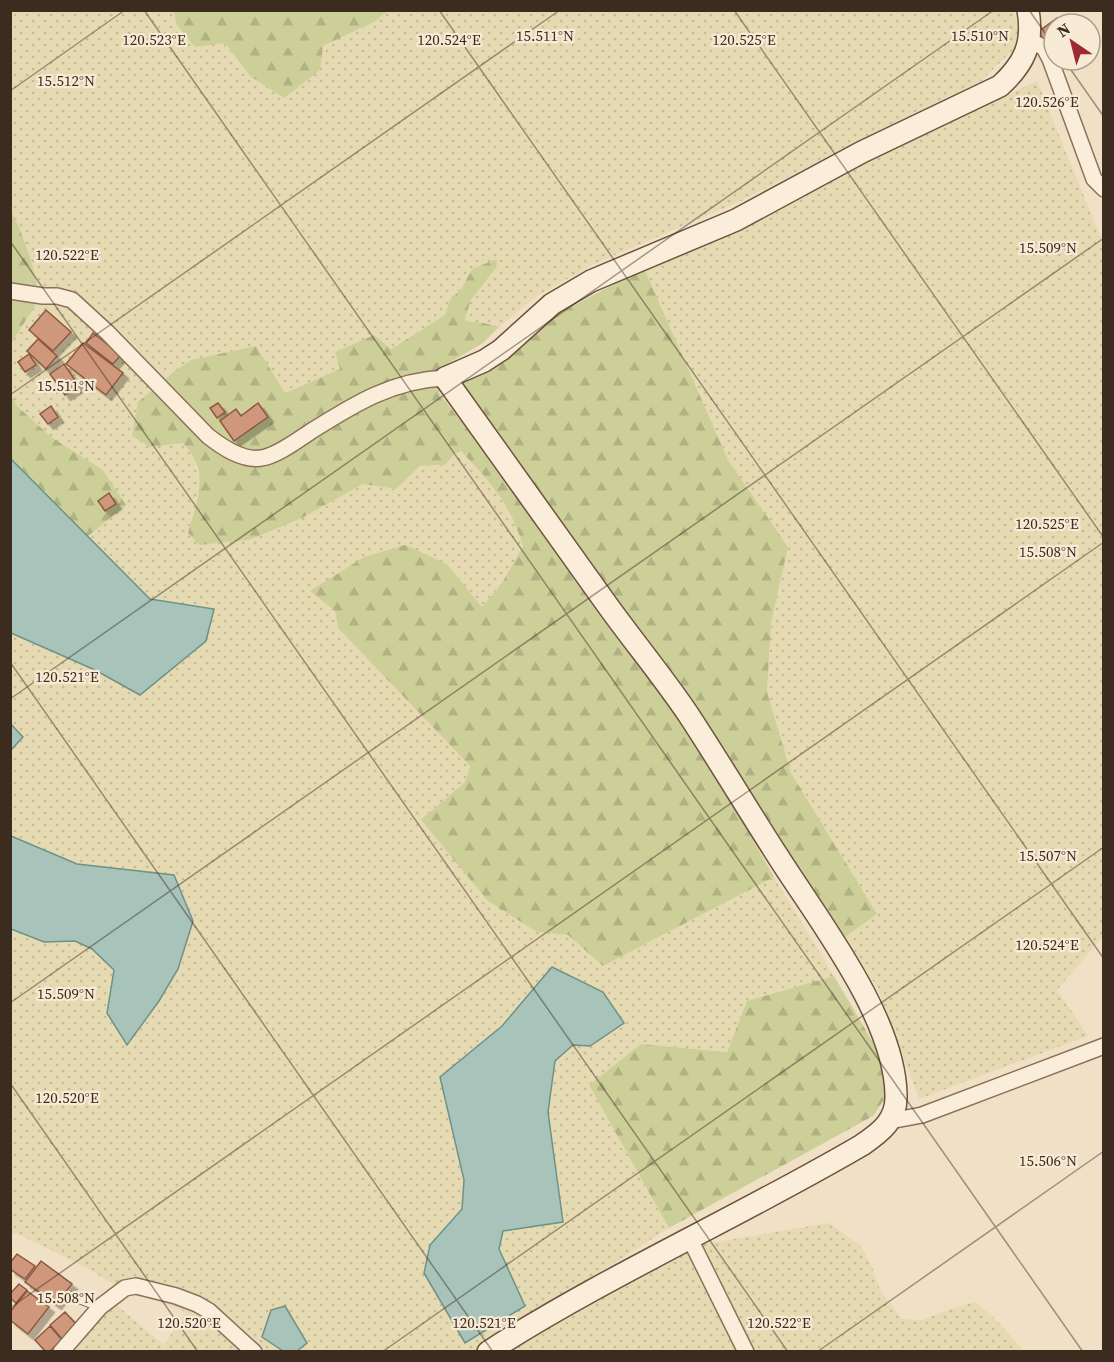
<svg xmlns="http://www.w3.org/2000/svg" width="1114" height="1362" font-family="'Source Serif 4',serif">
<defs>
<pattern id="farmland-dots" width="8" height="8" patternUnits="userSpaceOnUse" patternTransform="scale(1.5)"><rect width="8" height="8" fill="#e6dab3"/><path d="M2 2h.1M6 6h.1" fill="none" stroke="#c6bb9a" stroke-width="1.8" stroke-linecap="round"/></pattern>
<pattern id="forest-firs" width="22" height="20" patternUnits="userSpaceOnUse" patternTransform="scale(1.5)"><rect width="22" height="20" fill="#cdcf99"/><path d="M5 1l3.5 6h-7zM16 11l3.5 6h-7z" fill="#b1b283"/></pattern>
<filter id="shadow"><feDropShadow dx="5.5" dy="5.5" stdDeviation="0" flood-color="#0004"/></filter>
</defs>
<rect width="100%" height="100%" fill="#f0e0c6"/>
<path fill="url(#farmland-dots)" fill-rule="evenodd" d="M 11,11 L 174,11 L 176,24 L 225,43 L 250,76 L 322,46 L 374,22 L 388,11 L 1014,11 L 1021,42 L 981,81 L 865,137 L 741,201 L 592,265 L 537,296 L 499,327 L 484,323 L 465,322 L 470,301 L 496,268 L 472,269 L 462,288 L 450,300 L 445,315 L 390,349 L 336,352 L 341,369 L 284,393 L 256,346 L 191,360 L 176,369 L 138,402 L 150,447 L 183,443 L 193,454 L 201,485 L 188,533 L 199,545 L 249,540 L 302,518 L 363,484 L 396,489 L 420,466 L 445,465 L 454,454 L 462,450 L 492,484 L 509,509 L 517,525 L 523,546 L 502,583 L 482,607 L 447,564 L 335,611 L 338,628 L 470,766 L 465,782 L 421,820 L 537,932 L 568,935 L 603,966 L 774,877 L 834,976 L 747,1001 L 727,1052 L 641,1044 L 589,1085 L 669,1228 L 475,1352 L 297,1351 L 307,1342 L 285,1306 L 262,1337 L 283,1351 L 69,1351 L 92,1323 L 115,1304 L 164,1345 L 186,1312 L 113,1284 L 87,1268 L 16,1233 L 11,1234 ZM 552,967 L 573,1045 L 555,1061 L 548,1112 L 563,1222 L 503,1231 L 499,1249 L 525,1306 L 465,1343 L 424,1273 L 430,1245 L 462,1209 L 464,1180 L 440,1077 L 502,1026 Z
M 1037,81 L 1103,243 L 1103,937 L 1057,990 L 1088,1036 L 919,1099 L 877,987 L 845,937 L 877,914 L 791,773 L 767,692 L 771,623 L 788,547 L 728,460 L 644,268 Z
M 829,1223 L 861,1246 L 872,1267 L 880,1290 L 902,1319 L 922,1320 L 953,1308 L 975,1302 L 996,1320 L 1024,1351 L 502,1352 L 686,1247 Z"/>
<path fill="url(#forest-firs)" d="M 174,11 L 174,10 L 388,11 L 374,22 L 323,46 L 320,70 L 284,98 L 250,76 L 225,43 L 195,47 L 176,24 Z
M 11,212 C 21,227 41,283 37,300 C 34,310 16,334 11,344 Z
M 497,259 L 496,268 L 470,301 L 465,321 L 484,323 L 499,327 L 483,343 L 447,364 L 439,393 L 468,430 L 483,445 L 682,716 L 774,877 L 603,966 L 568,935 L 537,932 L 488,901 L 421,820 L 465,782 L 470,766 L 338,628 L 335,611 L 310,591 L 364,557 L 405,545 L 447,564 L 482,607 L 502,583 L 523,546 C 511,505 490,481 461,451 L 454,454 L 445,465 L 420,466 L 396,489 L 363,484 L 302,518 L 249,540 L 199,545 L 188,533 C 197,499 211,473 183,443 L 150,447 L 132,436 L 138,402 L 177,369 L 191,360 L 256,346 L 285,393 L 340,369 L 335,352 L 374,335 L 391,349 L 445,315 L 450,300 L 462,288 L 472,269 Z
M 644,268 L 728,460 L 788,547 L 771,623 L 767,692 L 791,773 L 877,914 L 845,937 L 786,856 L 457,381 L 514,354 L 558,314 Z
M 10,392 L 17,406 L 51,437 L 103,470 L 126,505 L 88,536 L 11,458 Z
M 834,976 L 885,1063 L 886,1097 L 873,1116 L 669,1228 L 589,1085 L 641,1044 L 727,1052 L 747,1001 Z"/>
<path fill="#a8c3b9" stroke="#6e9286" stroke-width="1.5" d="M 10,458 L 150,599 L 214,609 L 206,641 L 140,695 L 95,670 L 11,633 Z
M 10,723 L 23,737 L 11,750 L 10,750 Z
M 11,836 L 77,864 L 174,875 L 193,921 L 178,969 L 159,1001 L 127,1045 L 107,1013 L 114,970 L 92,949 L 75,941 L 44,942 L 11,929 Z
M 552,967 L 603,992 L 624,1023 L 590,1046 L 573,1045 L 555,1061 L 548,1112 L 563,1222 L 503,1231 L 499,1249 L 525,1306 L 465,1343 L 424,1273 L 430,1245 L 462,1209 L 464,1180 L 440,1077 L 502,1026 Z
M 285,1306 L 307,1343 L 297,1351 L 283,1351 L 262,1337 L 271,1310 Z"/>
<path fill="#cf987b" stroke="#8c5840" stroke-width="1.5" filter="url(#shadow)" d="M 1057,18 L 1061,24 L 1054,24 L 1054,39 L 1047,44 L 1038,32 Z
M 46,310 L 71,332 L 53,351 L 29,330 Z
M 93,333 L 121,355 L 113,364 L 86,343 Z
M 38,339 L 57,356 L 46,369 L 27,351 Z
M 83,343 L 123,373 L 106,395 L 66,364 Z
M 29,354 L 36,365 L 25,372 L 18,362 Z
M 64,364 L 79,386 L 65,395 L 50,374 Z
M 218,403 L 225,412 L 217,418 L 210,408 Z
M 258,403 L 268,417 L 234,441 L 220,421 L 236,409 L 241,416 Z
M 51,406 L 58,417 L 48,424 L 40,414 Z
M 109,493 L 116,504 L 105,511 L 98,501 Z
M 17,1254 L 35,1266 L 25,1279 L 10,1269 L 10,1263 Z
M 41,1261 L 72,1284 L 56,1304 L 25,1282 Z
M 19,1284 L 27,1290 L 16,1303 L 10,1298 L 10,1294 Z
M 27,1291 L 49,1307 L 28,1334 L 10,1320 L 10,1312 Z
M 65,1312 L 77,1325 L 62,1339 L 50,1325 Z
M 50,1326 L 62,1340 L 49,1352 L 46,1352 L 35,1340 Z"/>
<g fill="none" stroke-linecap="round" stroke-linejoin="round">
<defs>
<path id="lane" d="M 71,1296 L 100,1307"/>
<path id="street" d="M 1030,40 L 1044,48 L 1050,59 L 1094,179 L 1104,189
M 10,291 L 43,296 L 57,296 L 72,300 L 108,333 L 208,436 C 222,447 242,461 261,458 C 275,457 298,440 310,432 C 353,405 392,380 445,378
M 890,1121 L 922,1115 L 1104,1046
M 690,1239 L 746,1352
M 61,1352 L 100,1307 L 125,1288 L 136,1286 L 176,1296 L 197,1304 L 209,1311 L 254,1352"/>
<path id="secondary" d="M 488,1352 C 608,1275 739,1217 862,1145 C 881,1132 897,1120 896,1095 C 895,1018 819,921 779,858 C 748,810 719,761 688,714 C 663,677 634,642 608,606 C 554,530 499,454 445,378 L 484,361 L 501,350 L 552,304 L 591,281 L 736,220 L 862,152 L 1000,86 C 1024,64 1034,44 1028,10"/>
</defs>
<use href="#lane" stroke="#8c715b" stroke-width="10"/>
<use href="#street" stroke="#8c715b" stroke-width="18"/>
<use href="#secondary" stroke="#6e523e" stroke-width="24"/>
<use href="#lane" stroke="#faeeda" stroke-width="8"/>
<use href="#street" stroke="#faeeda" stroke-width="15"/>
<use href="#secondary" stroke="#faeeda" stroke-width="21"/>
</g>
<path fill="none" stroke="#3c2b1f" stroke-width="1.5" stroke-opacity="0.45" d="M 144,10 L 1083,1352M 439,10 L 1104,959M 734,10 L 1104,538M 1029,10 L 1054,46M 1064,60 L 1104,117M 10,91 L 125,10M 10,241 L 788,1352M 10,395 L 560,10M 10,662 L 493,1352M 10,699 L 994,10M 10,1003 L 1104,238M 10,1083 L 198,1352M 10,1308 L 1104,542M 382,1352 L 1104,847M 817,1352 L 1104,1151"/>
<g font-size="15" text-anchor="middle" fill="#3c2b1f" stroke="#f7ebd6" stroke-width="4.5" stroke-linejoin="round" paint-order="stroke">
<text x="545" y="41">15.511°N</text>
<text x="980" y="41">15.510°N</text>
<text x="154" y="45">120.523°E</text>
<text x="449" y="45">120.524°E</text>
<text x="744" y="45">120.525°E</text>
<text x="66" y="86">15.512°N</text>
<text x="1047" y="107">120.526°E</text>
<text x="1048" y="253">15.509°N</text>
<text x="67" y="260">120.522°E</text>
<text x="66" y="391">15.511°N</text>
<text x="1047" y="529">120.525°E</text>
<text x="1048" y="557">15.508°N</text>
<text x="67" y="682">120.521°E</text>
<text x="1048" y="861">15.507°N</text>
<text x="1047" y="950">120.524°E</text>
<text x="66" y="999">15.509°N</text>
<text x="67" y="1103">120.520°E</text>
<text x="1048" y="1166">15.506°N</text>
<text x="66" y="1303">15.508°N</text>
<text x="189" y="1328">120.520°E</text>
<text x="484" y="1328">120.521°E</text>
<text x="779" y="1328">120.522°E</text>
</g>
<rect width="1114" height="1362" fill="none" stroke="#3c2b1f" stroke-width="24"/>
<g transform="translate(1072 42) rotate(325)"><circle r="28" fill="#f7ebd6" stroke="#ac9e8d" stroke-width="1.5"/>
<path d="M0-4.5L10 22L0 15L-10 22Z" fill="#9d2933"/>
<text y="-9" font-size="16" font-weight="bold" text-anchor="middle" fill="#3c2b1f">N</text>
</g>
</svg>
